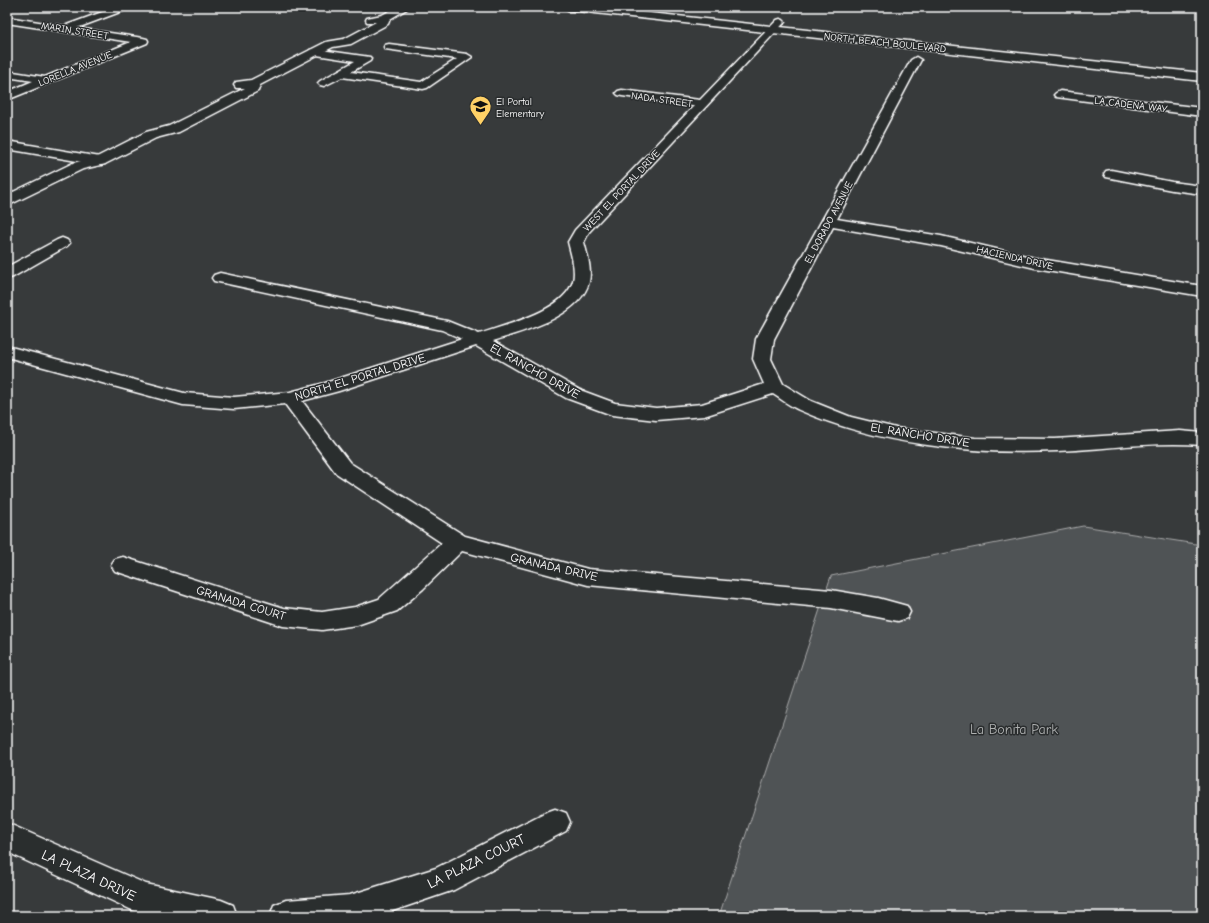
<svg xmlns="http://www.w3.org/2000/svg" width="1209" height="923" font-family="'Comic Neue',sans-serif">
<rect width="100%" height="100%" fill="#373a3b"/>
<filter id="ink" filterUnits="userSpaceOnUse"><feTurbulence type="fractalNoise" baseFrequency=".025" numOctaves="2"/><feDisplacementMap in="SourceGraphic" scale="8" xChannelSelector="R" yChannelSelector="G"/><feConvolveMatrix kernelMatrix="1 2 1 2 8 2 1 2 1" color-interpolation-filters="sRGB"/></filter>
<g filter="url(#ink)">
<path fill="#505354" stroke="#a8a9aa" d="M 1083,526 L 1202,545 L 1202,916 L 719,916 L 831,576 Z"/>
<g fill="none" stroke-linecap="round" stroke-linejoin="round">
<defs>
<path id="street" d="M 116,7 L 130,7 L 128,9 L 77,28 L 143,38 L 147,39 L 148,41 L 147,43 L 7,100 L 7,92 L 33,81 L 7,77 L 7,71 L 45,77 L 131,42 L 7,23 L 7,17 L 64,26 Z
M 780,19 L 783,20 L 785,22 L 783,24 L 589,232 L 584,242 C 587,254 592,269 589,282 C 580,317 523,331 493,341 L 580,390 L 615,403 L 656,408 L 702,404 L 764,384 L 753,359 L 756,339 L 911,60 L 916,57 L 921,60 L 837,219 L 941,236 L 1035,258 L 1202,286 L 1202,296 L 1035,268 L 941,246 L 833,227 L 774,339 L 771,359 L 783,384 L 811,401 L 851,417 L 896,428 L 975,438 L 1055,439 L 1180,431 L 1202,433 L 1202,445 C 1154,441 1105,449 1057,451 C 974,455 875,444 799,410 C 790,406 781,399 773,394 L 704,416 L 656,420 L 612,415 L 566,398 L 476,346 L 339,391 L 302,401 L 350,463 L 465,536 L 588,569 L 831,590 L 878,598 L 907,606 L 910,612 L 907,618 L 898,621 L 831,608 L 588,585 L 462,551 L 423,589 L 397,611 L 357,625 L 322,630 L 283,626 L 115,571 L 111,565 L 115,559 L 123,557 L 284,608 L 322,612 L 355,607 L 379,599 L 442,543 L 336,473 L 285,404 L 234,409 L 183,405 L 7,357 L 7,346 L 184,393 L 234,397 L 290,392 L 325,383 L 462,339 L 442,330 L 214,281 L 212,278 L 214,275 L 220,273 L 447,321 L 479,334 C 505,325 565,311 573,281 C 576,269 571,254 568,242 L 575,230 L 694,106 L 622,96 L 618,95 L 616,93 L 618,91 L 622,90 L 700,100 L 777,20 Z
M 389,44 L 467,54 L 472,57 L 427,88 L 423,89 L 342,77 L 324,86 L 320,85 L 318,83 L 320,81 L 355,61 L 310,54 L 309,52 L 310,50 L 314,49 L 370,57 L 371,59 L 370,61 L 351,72 L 421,82 L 457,59 L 385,49 L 384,47 L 385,45 Z
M 1060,91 L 1202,108 L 1202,116 L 1056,97 L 1054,95 L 1056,93 Z
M 7,141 L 100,157 L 105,158 L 107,161 L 105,164 L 100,165 L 7,149 Z
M 1111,170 L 1172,182 L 1202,186 L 1202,194 L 1172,190 L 1106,177 L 1104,174 L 1106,171 Z
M 62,238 L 67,240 L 70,243 L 67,246 L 13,277 L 7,279 L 7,267 L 57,240 Z
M 555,809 L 566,813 L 570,822 L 566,831 L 454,890 L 378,916 L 270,916 L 274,905 L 286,900 L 350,895 L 436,868 L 544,813 Z
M 7,823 L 146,884 L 221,900 L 233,905 L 237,916 L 151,916 L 132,910 L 7,852 Z"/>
<path id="secondary" d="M 397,7 L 410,7 L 390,19 L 388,24 L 351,44 L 333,47 L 260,85 L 258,91 L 179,132 L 156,138 L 105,164 L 83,169 L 7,206 L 7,195 L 73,163 L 95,158 L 146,132 L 169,126 L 245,88 L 236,88 L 234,85 L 236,82 L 251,80 L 326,42 L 344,39 L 376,22 L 367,22 L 366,20 L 367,18 L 382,15 Z"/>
<path id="primary" d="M 563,7 L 595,7 L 1202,73 L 1202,81 L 568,10 Z"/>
</defs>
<use href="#street" stroke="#fff" stroke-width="3"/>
<use href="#secondary" stroke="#fff" stroke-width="3"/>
<use href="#primary" stroke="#fff" stroke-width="3"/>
<use href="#street" fill="#2a2d2e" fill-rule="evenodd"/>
<use href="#secondary" fill="#2a2d2e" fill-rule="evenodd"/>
<use href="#primary" fill="#2a2d2e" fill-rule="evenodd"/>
</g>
</g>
<defs>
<symbol id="school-pin" viewBox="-11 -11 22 30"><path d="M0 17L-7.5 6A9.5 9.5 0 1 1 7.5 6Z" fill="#ffd166" stroke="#2a2d2e"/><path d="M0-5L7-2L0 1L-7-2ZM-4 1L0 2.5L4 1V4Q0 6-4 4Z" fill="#111"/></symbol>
</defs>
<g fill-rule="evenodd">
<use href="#school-pin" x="468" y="94" width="25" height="34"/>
</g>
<g text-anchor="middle" stroke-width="3" stroke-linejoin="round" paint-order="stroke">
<g font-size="10" fill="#fff" stroke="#2a2d2e">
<text transform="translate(75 30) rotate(9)" y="4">MARIN STREET</text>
<text transform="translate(885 42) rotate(6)" y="4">NORTH BEACH BOULEVARD</text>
<text transform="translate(75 68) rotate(-22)" y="4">LORELLA AVENUE</text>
<text transform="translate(662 99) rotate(8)" y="4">NADA STREET</text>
<text transform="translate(1131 104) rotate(7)" y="4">LA CADENA WAY</text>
<text transform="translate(621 190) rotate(-47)" y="4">WEST EL PORTAL DRIVE</text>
<text transform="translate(828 222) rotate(-62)" y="4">EL DORADO AVENUE</text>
<text transform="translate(1015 257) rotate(13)" y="4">HACIENDA DRIVE</text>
</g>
<g font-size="10" fill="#fff" stroke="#2a2d2e" text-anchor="start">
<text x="496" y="105">El Portal<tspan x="496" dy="12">Elementary</tspan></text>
</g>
<g font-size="12" fill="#fff" stroke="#2a2d2e">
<text transform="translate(535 371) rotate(29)" y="4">EL RANCHO DRIVE</text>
<text transform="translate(360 377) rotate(-17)" y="4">NORTH EL PORTAL DRIVE</text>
<text transform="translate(920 435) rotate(9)" y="4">EL RANCHO DRIVE</text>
<text transform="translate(554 567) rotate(13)" y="4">GRANADA DRIVE</text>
<text transform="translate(241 603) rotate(17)" y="4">GRANADA COURT</text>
</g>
<g font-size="14" fill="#b0b2b2" stroke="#2a2d2e">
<text x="1014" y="734">La Bonita Park</text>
</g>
<g font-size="14" fill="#fff" stroke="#2a2d2e">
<text transform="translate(476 861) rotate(-26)" y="5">LA PLAZA COURT</text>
<text transform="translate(89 875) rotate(25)" y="5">LA PLAZA DRIVE</text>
</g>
</g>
<rect width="1209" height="923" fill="none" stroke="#2a2d2e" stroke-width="24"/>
<rect x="12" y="12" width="1185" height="899" fill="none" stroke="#fff" stroke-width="1.5" filter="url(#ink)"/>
</svg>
